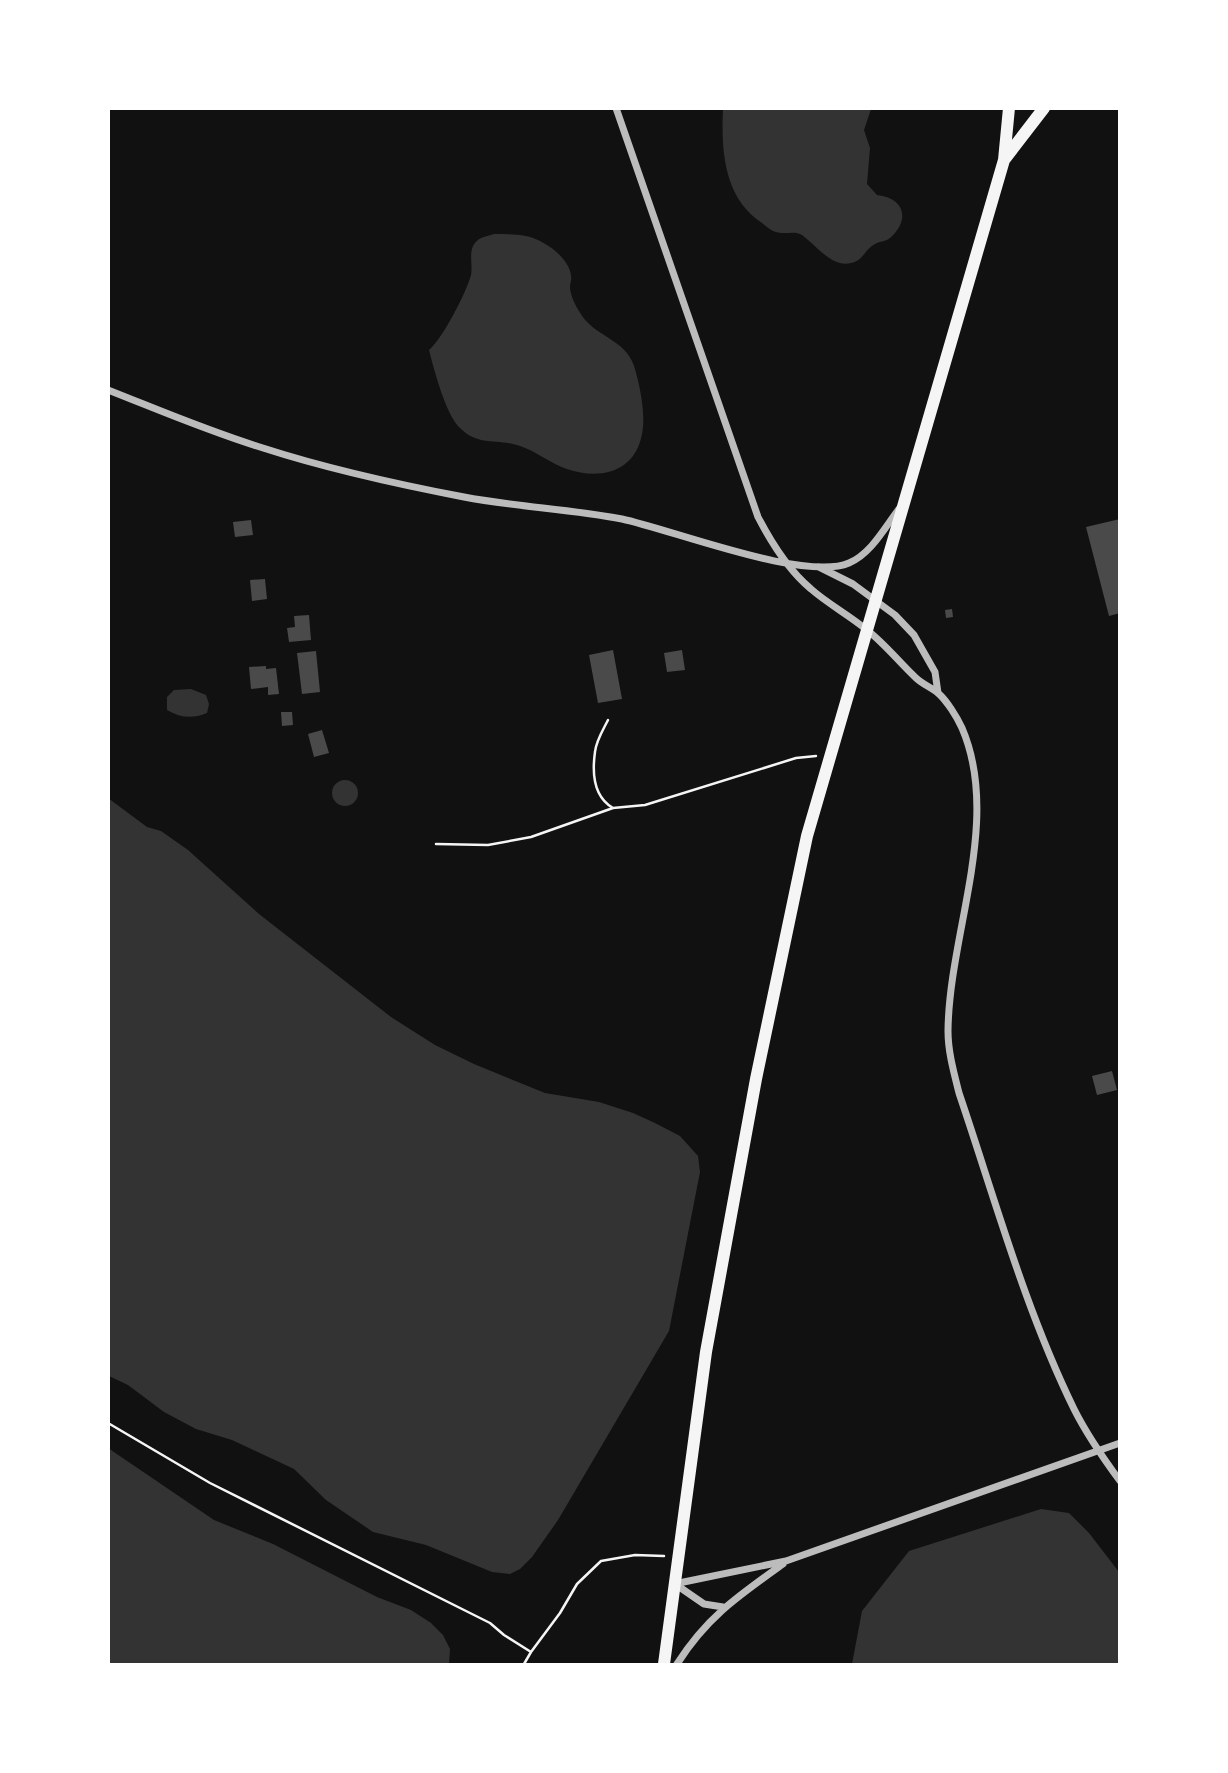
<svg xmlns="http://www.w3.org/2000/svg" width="1228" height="1773" font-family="Lora,serif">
<rect width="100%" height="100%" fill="#111"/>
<path fill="#333" d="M 723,109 L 871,109 L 864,130 L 870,148 L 867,184 L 877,195 C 904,198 911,219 890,238 C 885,242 880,241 875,244 C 865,249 863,261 851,263 C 832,268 816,245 802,235 C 794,230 785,235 776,232 C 771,231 766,226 762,223 C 724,198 721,151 723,109 Z
M 494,234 C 505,234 516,234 526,236 C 543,239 570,258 571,276 C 572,280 570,283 570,287 C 570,294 575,305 579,311 C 593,337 625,338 634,366 C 640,385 646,415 642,434 C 635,473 599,480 567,469 C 551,464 536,451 520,446 C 497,438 479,447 460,428 C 446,415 434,370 429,350 C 443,338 466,293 471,275 C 473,265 468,251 475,243 C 479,237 488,236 494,234 Z
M 191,689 L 206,695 L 209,704 L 207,713 C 192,719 181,718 167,710 L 167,697 L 174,690 Z
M332 793a13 13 0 1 1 26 0a13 13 0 1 1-26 0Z
M 108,798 L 147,827 L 161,831 L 188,850 L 259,914 L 391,1017 L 435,1045 L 474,1064 L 545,1093 L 599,1102 L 633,1113 L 655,1123 L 680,1136 L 698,1156 L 700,1172 L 669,1331 L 558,1520 L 532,1557 L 520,1569 L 510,1574 L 492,1572 L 426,1545 L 373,1532 L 326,1500 L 294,1469 L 232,1440 L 196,1429 L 164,1412 L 128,1385 L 109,1376 Z
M 108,1448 L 214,1520 L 273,1544 L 377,1597 L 411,1610 L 431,1623 L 443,1635 L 450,1649 L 449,1664 L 109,1664 Z
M 1041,1509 L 1069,1513 L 1089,1533 L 1119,1572 L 1119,1664 L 852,1664 L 862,1611 L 909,1551 Z"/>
<path fill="#4a4a4a" d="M 1120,519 L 1120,613 L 1109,616 L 1086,527 Z
M 251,520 L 253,535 L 235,537 L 233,522 Z
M 265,579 L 267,599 L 252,601 L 250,580 Z
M 952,609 L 953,617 L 946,618 L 945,610 Z
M 309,615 L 311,640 L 289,642 L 287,628 L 295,627 L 294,616 Z
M 613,650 L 622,699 L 598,703 L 589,655 Z
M 682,650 L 685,670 L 667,672 L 664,653 Z
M 316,651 L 320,692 L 302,694 L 297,653 Z
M 266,666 L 266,669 L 276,668 L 279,694 L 268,695 L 268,687 L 251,689 L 249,667 Z
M 281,712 L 292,712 L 293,725 L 282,726 Z
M 322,730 L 329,753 L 314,757 L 308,734 Z
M 1112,1071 L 1117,1090 L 1097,1095 L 1092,1076 Z"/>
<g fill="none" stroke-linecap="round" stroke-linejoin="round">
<path stroke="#f5f5f5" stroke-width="2.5" d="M 608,720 C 603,730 596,741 595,752 C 592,773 594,797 613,808 L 645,805 L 796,758 L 816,756
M 436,844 L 488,845 L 531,837 L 613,808
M 108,1423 L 210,1483 L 490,1623 L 504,1635 L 531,1652 L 524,1664
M 531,1652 L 560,1613 L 577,1584 L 601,1561 L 635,1555 L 664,1556"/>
<path stroke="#bcbcbc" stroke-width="7" d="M 616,108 L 758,517 C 772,544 788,570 811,589 C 828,604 849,615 867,630 C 885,644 899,662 916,678 C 922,684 931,687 938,693 C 947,701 957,717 962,728 C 1002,821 949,933 948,1031 C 948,1052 954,1073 959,1093 C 995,1199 1025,1309 1074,1409 C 1087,1435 1103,1458 1120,1481
M 108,390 C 159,410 210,432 263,448 C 328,469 396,484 464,497 C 516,507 570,509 622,519 C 673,530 805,582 849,563 C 871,554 885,527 899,509
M 819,567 L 853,584 L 895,615 L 914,635 L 935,672 L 938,693
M 674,1584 L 786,1561 L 1120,1443
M 675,1584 L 704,1604 L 723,1607
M 677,1664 C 707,1617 738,1596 783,1564"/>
<path stroke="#f5f5f5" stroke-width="12" d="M 1004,160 L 1044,108
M 664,1664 L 706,1352 L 756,1079 L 807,836 L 1004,160 L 1009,108"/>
</g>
<rect width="1228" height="1773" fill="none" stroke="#ffffff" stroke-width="220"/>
</svg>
